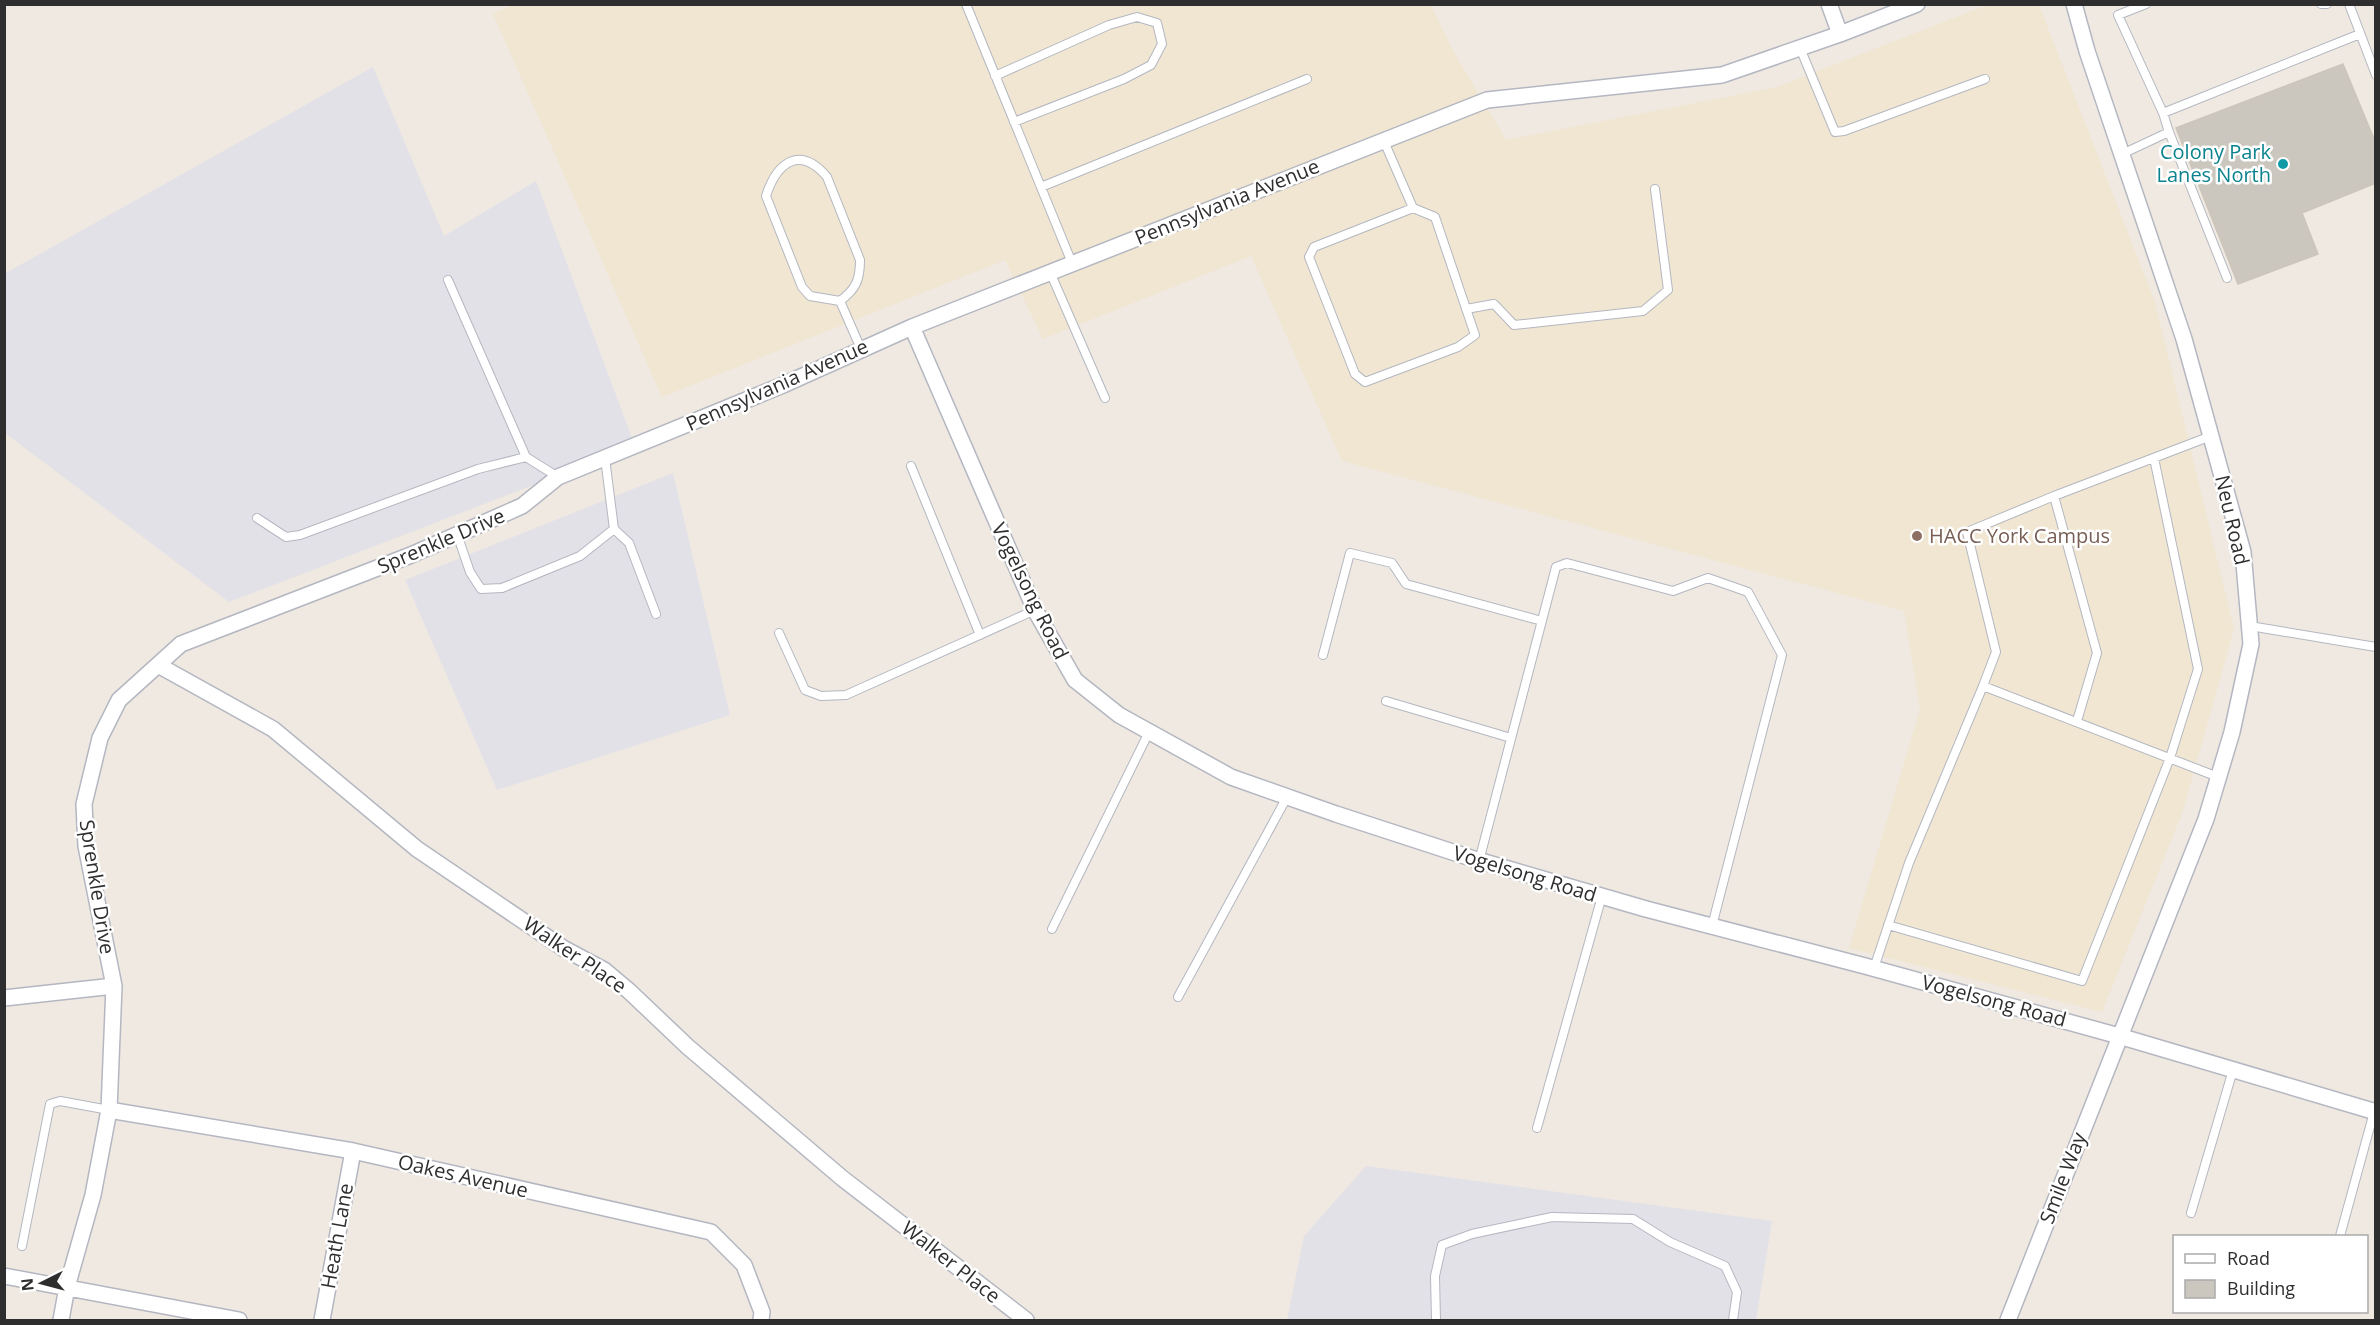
<svg xmlns="http://www.w3.org/2000/svg" width="2380" height="1325" font-family="'Open Sans',sans-serif">
<rect width="100%" height="100%" fill="#efe9e1"/>
<path fill="#e3e1e8" d="M 373,67 L 444,236 L 536,181 L 635,446 L 229,602 L 5,433 L 4,274 Z
M 673,473 L 730,715 L 497,790 L 405,580 Z
M 1366,1166 L 1772,1221 L 1756,1320 L 1287,1320 L 1304,1236 Z"/>
<path fill="#f0e6d1" d="M 514,4 L 1431,5 L 1451,47 L 1506,140 L 1777,87 L 1987,5 L 2039,5 L 2155,302 L 2234,629 L 2183,811 L 2102,1012 L 1849,948 L 1920,709 L 1904,611 L 1342,461 L 1251,256 L 1043,339 L 1005,260 L 662,397 L 493,14 Z"/>
<path fill="#cbc7bf" stroke="#cbc5ba" stroke-width="1.5" d="M 2343,64 L 2376,144 L 2376,183 L 2302,213 L 2318,254 L 2238,284 L 2176,128 Z"/>
<g fill="none" stroke-linecap="round" stroke-linejoin="round">
<defs>
<path id="service" d="M 966,4 L 1072,263
M 2321,4 L 2327,4
M 2349,4 L 2376,75
M 1800,48 L 1835,132 L 1844,131 L 1985,79
M 995,76 L 1109,25 L 1137,17 L 1157,23 L 1162,44 L 1151,65 L 1124,79 L 1014,122
M 2163,113 L 2360,34
M 2169,132 L 2227,278
M 1383,139 L 1413,208 L 1435,217 L 1475,335 L 1458,347 L 1365,382 L 1355,374 L 1309,257 L 1314,247 L 1413,208
M 2122,154 L 2169,132 L 2163,113 L 2118,15 L 2146,4
M 1041,187 L 1307,79
M 1050,272 L 1105,398
M 448,280 L 526,457
M 840,301 C 856,289 860,280 860,260 L 827,177 C 800,145 777,162 766,196 L 802,287 L 810,296 L 840,301 L 861,349
M 1466,309 L 1494,304 L 1514,325 L 1643,311 L 1668,290 L 1655,189
M 911,466 L 980,635
M 2054,496 L 2097,653 L 2077,721
M 257,518 L 286,537 L 300,535 L 478,469 L 526,457 L 558,477
M 614,529 L 629,543 L 656,614
M 457,534 L 470,572 L 481,589 L 502,588 L 580,556 L 614,529 L 605,458
M 2250,626 L 2376,647
M 779,633 L 805,690 L 821,696 L 846,695 L 1035,610
M 1323,655 L 1350,553 L 1392,563 L 1406,584 L 1542,621
M 1983,686 L 1996,652 L 1967,532 L 2054,496 L 2211,436
M 1386,701 L 1511,738
M 1479,861 L 1556,567 L 1567,563 L 1673,591 L 1708,578 L 1748,592 L 1782,655 L 1712,926
M 1888,925 L 2082,981 L 2170,758 L 2198,669 L 2154,458
M 1052,929 L 1149,732
M 1874,968 L 1909,863 L 1983,686 L 2218,777
M 1178,997 L 1287,797
M 1537,1128 L 1602,896
M 2191,1213 L 2233,1070
M 2340,1236 L 2374,1112
M 22,1246 L 50,1104 L 60,1101 L 109,1110
M 1436,1320 L 1435,1276 L 1442,1245 L 1472,1234 L 1552,1217 L 1633,1219 L 1670,1242 L 1725,1266 L 1737,1292 L 1733,1320"/>
<path id="minor" d="M 1829,4 L 1840,34
M 912,327 L 1035,610 L 1075,680 L 1119,715 L 1231,777 L 1336,814 L 1474,859 L 1646,909 L 1865,966 L 2119,1036 L 2376,1112
M 158,665 L 273,729 L 417,849 L 563,948 L 604,970 L 629,991 L 688,1047 L 842,1178 L 1026,1320
M 4,998 L 114,986
M 109,1110 L 353,1151 L 711,1232 L 744,1265 L 762,1312 L 761,1320
M 4,1276 L 239,1320
M 61,1320 L 67,1287 L 93,1195 L 109,1110 L 114,986 L 86,846 L 84,804 L 100,738 L 119,700 L 181,644 L 411,555 L 522,506 L 558,477 L 783,385 L 912,327 L 1487,100 L 1722,75 L 1840,34 L 1917,4
M 322,1320 L 353,1151
M 2008,1320 L 2206,819 L 2232,732 L 2251,644 L 2243,552 L 2184,339 L 2087,51 L 2074,4"/>
</defs>
<use href="#service" stroke="#b4b7c1" stroke-width="10"/>
<use href="#minor" stroke="#b4b7c1" stroke-width="18"/>
<use href="#service" stroke="#fff" stroke-width="8"/>
<use href="#minor" stroke="#fff" stroke-width="15"/>
</g>
<circle fill="#0f9aa8" stroke="#fff" stroke-width="2" cx="2283" cy="164" r="6"/>
<circle fill="#8d6e63" stroke="#fff" stroke-width="2" cx="1917" cy="536" r="6"/>
<g text-anchor="middle" stroke-width="5" stroke-linejoin="round" paint-order="stroke">
<g font-size="20" fill="#0d838f" stroke="#fff" text-anchor="end">
<text x="2271" y="159">Colony Park<tspan x="2271" dy="23">Lanes North</tspan></text>
</g>
<g font-size="20" fill="#2e2e2e" stroke="#fff">
<text transform="translate(1227 202) rotate(-22)" y="7">Pennsylvania Avenue</text>
<text transform="translate(777 385) rotate(-24)" y="7">Pennsylvania Avenue</text>
<text transform="translate(2232 520) rotate(77)" y="7">Neu Road</text>
<text transform="translate(441 541) rotate(-23)" y="7">Sprenkle Drive</text>
<text transform="translate(1030 591) rotate(64)" y="7">Vogelsong Road</text>
<text transform="translate(1525 874) rotate(17)" y="7">Vogelsong Road</text>
<text transform="translate(97 887) rotate(81)" y="7">Sprenkle Drive</text>
<text transform="translate(575 955) rotate(34)" y="7">Walker Place</text>
<text transform="translate(1994 1001) rotate(15)" y="7">Vogelsong Road</text>
<text transform="translate(463 1176) rotate(13)" y="7">Oakes Avenue</text>
<text transform="translate(2063 1178) rotate(-69)" y="7">Smile Way</text>
<text transform="translate(337 1236) rotate(-80)" y="7">Heath Lane</text>
<text transform="translate(951 1262) rotate(38)" y="7">Walker Place</text>
</g>
<g font-size="20" fill="#785e54" stroke="#fff" text-anchor="start">
<text x="1929" y="543">HACC York Campus</text>
</g>
</g>
<rect width="2380" height="1325" fill="none" stroke="#2e2e2e" stroke-width="12"/>
<rect x="2173" y="1235" width="195" height="78" fill="#ffffff" stroke="#ababab" stroke-width="1.5"/>
<rect x="2185" y="1254" width="30" height="9" fill="#ffffff" stroke="#ababab" stroke-width="1.5"/>
<text x="2227" y="1265" font-size="18" fill="#2e2e2e">Road</text>
<rect x="2185" y="1280" width="30" height="18" fill="#cbc7bf" stroke="#ababab" stroke-width="1.5"/>
<text x="2227" y="1295" font-size="18" fill="#2e2e2e">Building</text>
<g transform="translate(42 1283) rotate(264)" stroke="#ffffff" stroke-width="4.5" paint-order="stroke">
<path d="M0-4.5L10 22L0 15L-10 22Z" fill="#2e2e2e"/>
<text y="-9" font-size="16" font-weight="bold" text-anchor="middle" fill="#2e2e2e">N</text>
</g>
</svg>
